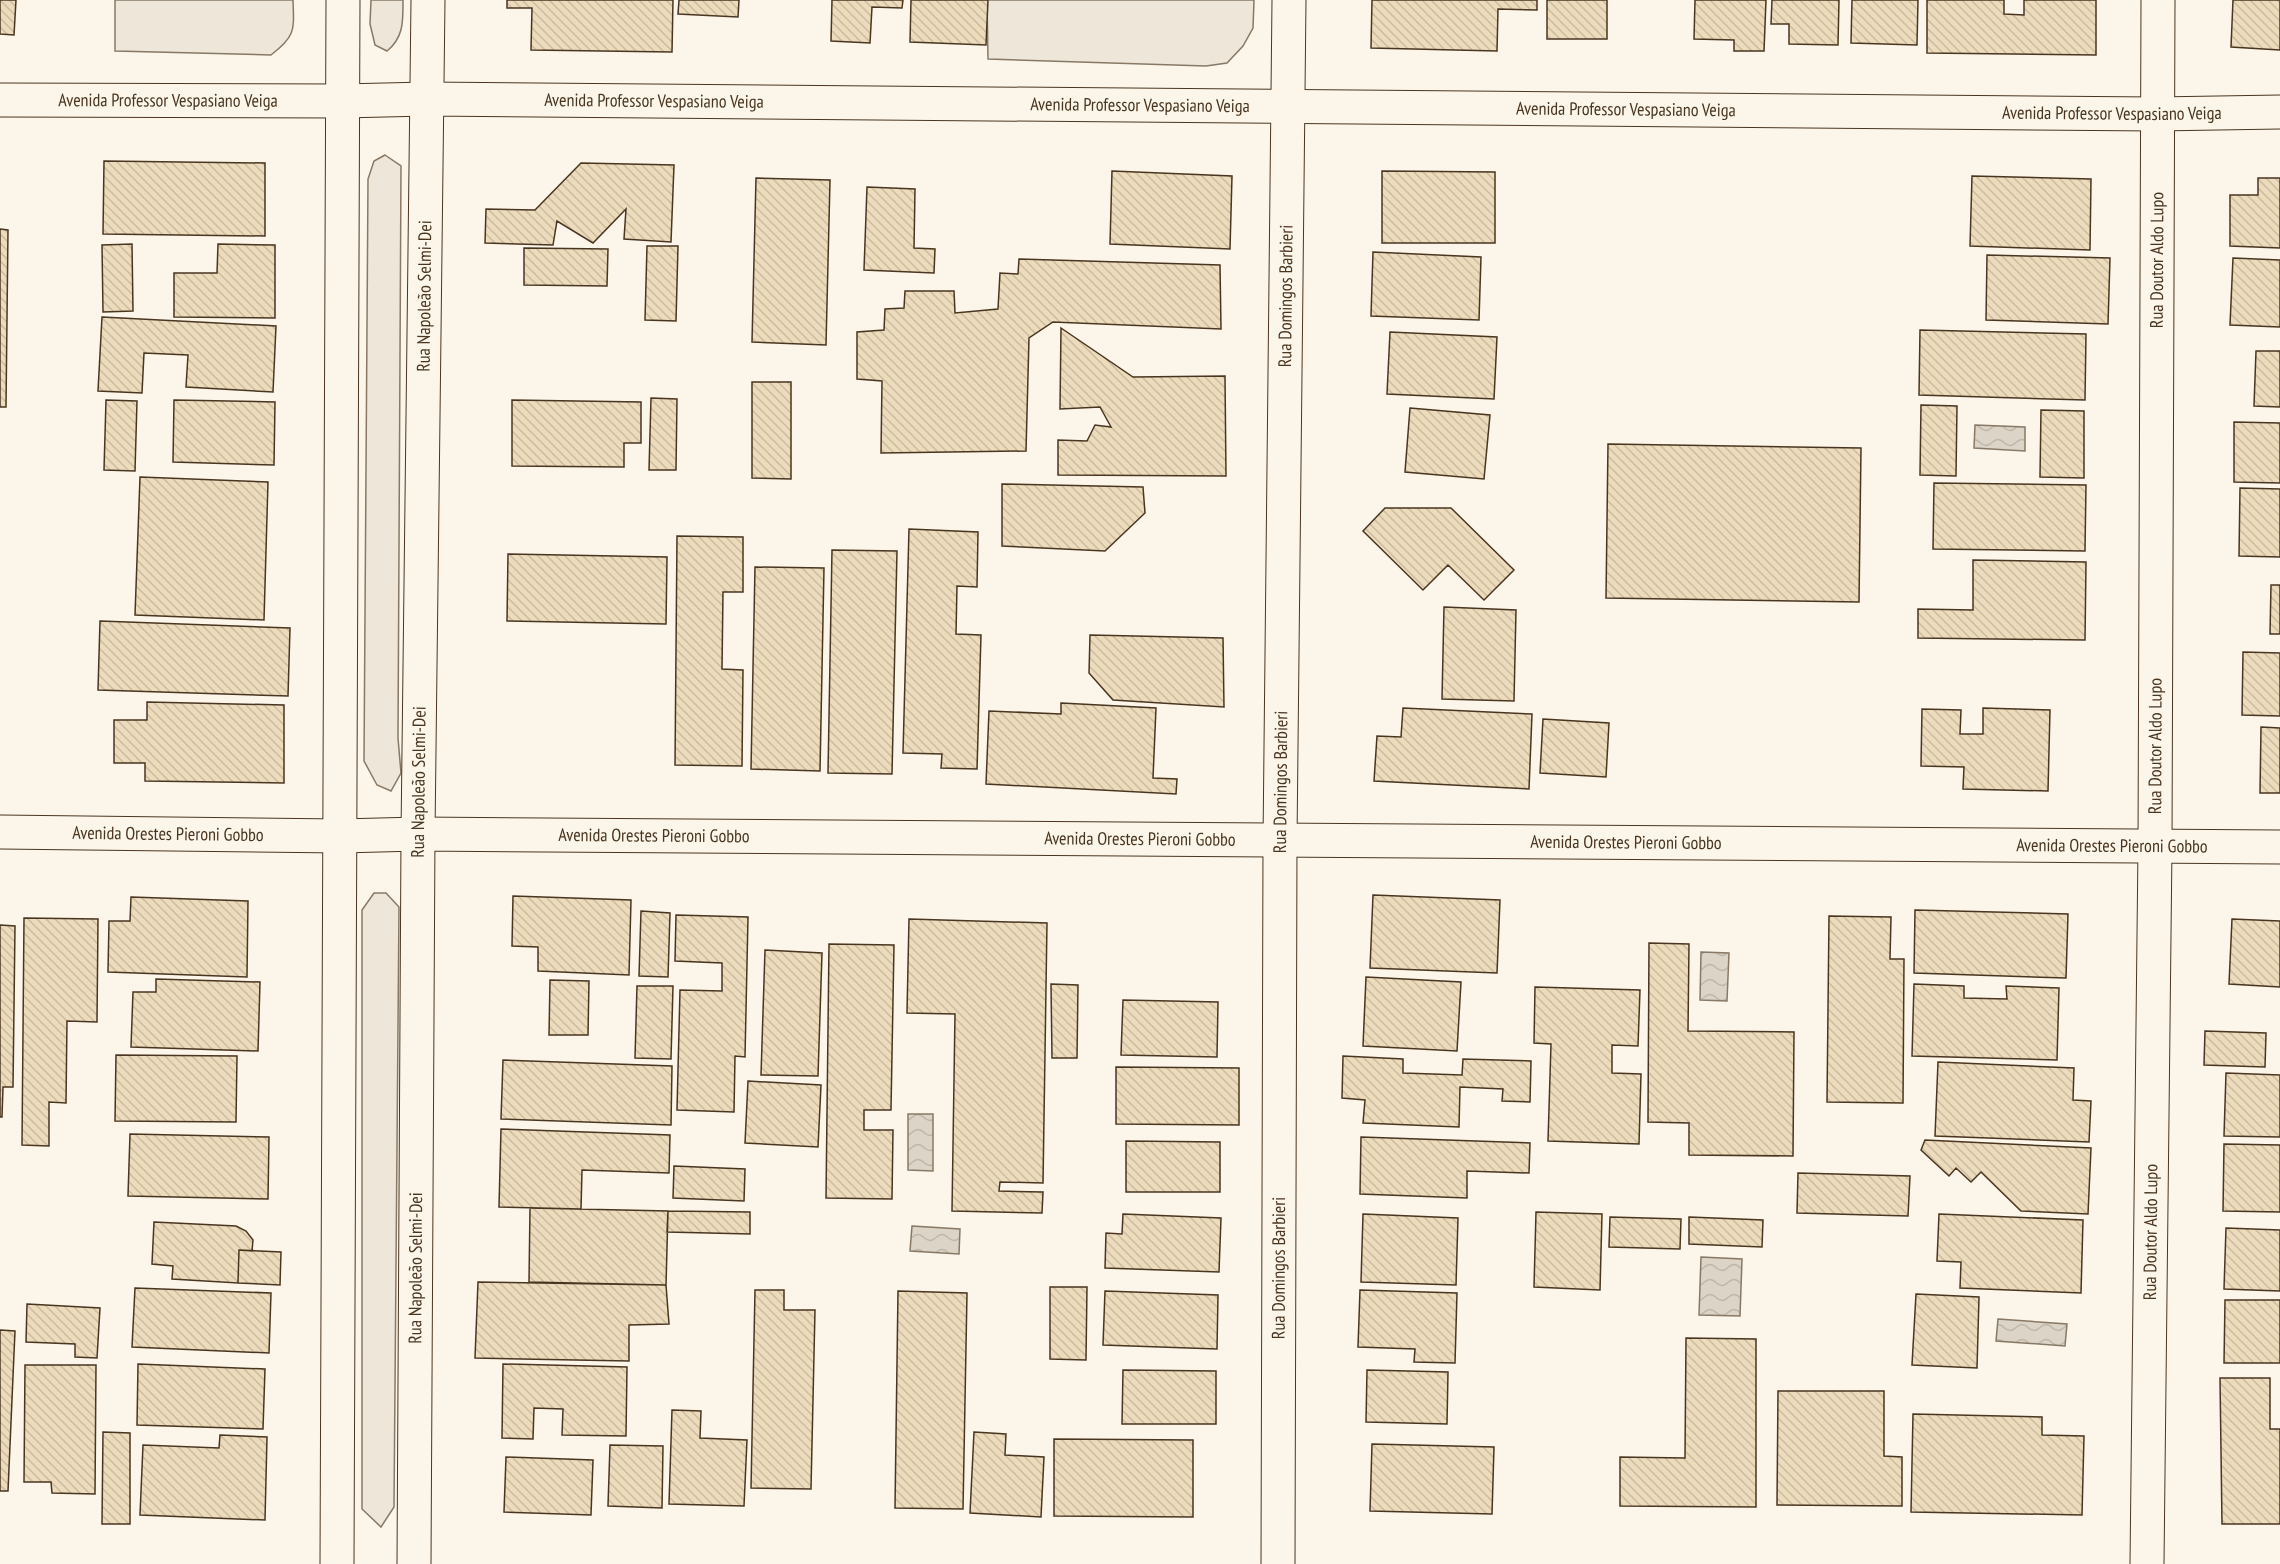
<svg xmlns="http://www.w3.org/2000/svg" width="2280" height="1564" font-family="'PT Sans Narrow',sans-serif">
<defs>
<pattern id="water-waves" width="16" height="10" patternUnits="userSpaceOnUse" patternTransform="scale(1.5)"><rect width="16" height="10" fill="#dcd4c6"/><path d="M0 5q4-4 8 0t8 0" fill="none" stroke="#beb7aa"/></pattern>
<pattern id="building-back-hatch" width="6" height="6" patternUnits="userSpaceOnUse" patternTransform="scale(1.5)"><rect width="6" height="6" fill="#ecdcbc"/><path d="M-1 5l2 2M0 0l6 6M5-1l2 2" fill="none" stroke="#ccbda1"/></pattern>
</defs>
<rect width="100%" height="100%" fill="#fbf6e9"/>
<path fill="#ede6d9" stroke="#887966" stroke-width="1.5" d="M 115,0 L 293,0 C 294,30 296,36 271,55 L 115,51 Z
M 371,0 L 403,0 C 403,21 404,37 387,51 L 375,45 L 370,24 Z
M 987,0 L 1254,0 L 1253,28 L 1243,46 L 1227,63 L 1206,66 L 988,59 Z
M 385,155 L 401,166 L 398,738 L 401,773 L 391,791 L 377,785 L 364,761 L 368,179 L 374,161 Z
M 374,893 L 386,893 L 399,907 L 394,1507 L 381,1527 L 362,1509 L 362,910 Z"/>
<path fill="url(#water-waves)" stroke="#887966" stroke-width="1.5" d="M 1975,425 L 2025,427 L 2025,451 L 1974,448 Z
M 1701,952 L 1729,953 L 1727,1001 L 1700,1000 Z
M 908,1114 L 933,1114 L 933,1171 L 908,1170 Z
M 912,1226 L 960,1229 L 959,1254 L 910,1251 Z
M 1701,1257 L 1742,1259 L 1740,1316 L 1699,1315 Z
M 1998,1319 L 2067,1324 L 2065,1346 L 1996,1341 Z"/>
<path fill="url(#building-back-hatch)" stroke="#4a3520" stroke-width="1.5" d="M 0,0 L 16,0 L 14,35 L 0,34 Z
M 507,0 L 673,0 L 672,52 L 531,50 L 532,8 L 507,8 Z
M 679,0 L 739,0 L 738,17 L 678,14 Z
M 832,0 L 903,0 L 902,8 L 872,7 L 870,43 L 831,41 Z
M 911,0 L 988,0 L 986,45 L 910,42 Z
M 1372,0 L 1537,0 L 1537,10 L 1498,9 L 1497,51 L 1371,48 Z
M 1547,0 L 1607,0 L 1607,39 L 1547,39 Z
M 1695,0 L 1766,0 L 1764,51 L 1734,51 L 1734,40 L 1694,39 Z
M 1772,0 L 1839,0 L 1838,45 L 1789,44 L 1789,24 L 1771,24 Z
M 1852,0 L 1918,0 L 1917,45 L 1851,43 Z
M 1927,0 L 2004,0 L 2004,14 L 2024,15 L 2024,0 L 2096,0 L 2096,55 L 1927,53 Z
M 2233,0 L 2280,0 L 2280,50 L 2231,47 Z
M 104,161 L 265,163 L 265,236 L 103,234 Z
M 581,163 L 674,165 L 671,242 L 624,239 L 626,209 L 593,243 L 557,221 L 553,245 L 485,243 L 486,209 L 535,210 Z
M 1112,171 L 1232,176 L 1230,249 L 1110,244 Z
M 1382,171 L 1495,172 L 1495,243 L 1382,243 Z
M 1972,176 L 2091,179 L 2090,250 L 1970,246 Z
M 756,178 L 830,180 L 826,345 L 752,342 Z
M 2258,178 L 2280,178 L 2280,248 L 2230,246 L 2230,195 L 2258,195 Z
M 867,187 L 915,189 L 914,248 L 935,249 L 934,273 L 864,270 Z
M 0,229 L 8,230 L 6,407 L 0,407 Z
M 132,244 L 133,311 L 103,312 L 102,245 Z
M 218,244 L 275,245 L 275,318 L 174,317 L 174,273 L 217,273 Z
M 647,246 L 678,246 L 676,321 L 645,320 Z
M 524,248 L 608,249 L 607,286 L 524,285 Z
M 1373,252 L 1481,257 L 1479,320 L 1371,316 Z
M 1987,255 L 2110,258 L 2108,324 L 1986,320 Z
M 2233,258 L 2280,260 L 2280,327 L 2230,325 Z
M 1019,259 L 1220,265 L 1221,329 L 1053,322 L 1029,338 L 1026,451 L 881,453 L 882,381 L 857,379 L 857,332 L 884,330 L 885,309 L 904,308 L 905,291 L 954,291 L 955,313 L 998,309 L 1000,273 L 1018,274 Z
M 102,317 L 276,326 L 273,392 L 186,387 L 188,355 L 144,353 L 142,393 L 98,391 Z
M 1061,328 L 1133,377 L 1225,376 L 1226,476 L 1058,475 L 1058,440 L 1087,441 L 1095,425 L 1111,427 L 1100,407 L 1060,409 Z
M 1920,330 L 2086,334 L 2085,400 L 1919,395 Z
M 1390,332 L 1497,337 L 1494,399 L 1387,394 Z
M 2256,351 L 2280,351 L 2280,407 L 2254,406 Z
M 752,382 L 791,382 L 791,479 L 752,478 Z
M 651,398 L 677,399 L 676,470 L 649,470 Z
M 106,400 L 137,401 L 135,471 L 104,470 Z
M 174,400 L 275,402 L 274,465 L 173,462 Z
M 512,400 L 641,402 L 641,443 L 624,443 L 624,467 L 512,466 Z
M 1921,405 L 1957,406 L 1956,476 L 1920,475 Z
M 1410,408 L 1490,415 L 1484,479 L 1405,472 Z
M 2041,410 L 2084,411 L 2084,478 L 2040,477 Z
M 2234,422 L 2280,423 L 2280,483 L 2234,482 Z
M 1608,444 L 1861,448 L 1859,602 L 1606,598 Z
M 140,477 L 268,482 L 264,620 L 135,615 Z
M 1934,483 L 2086,485 L 2085,551 L 1933,549 Z
M 1002,484 L 1143,487 L 1145,513 L 1105,551 L 1002,546 Z
M 2240,488 L 2280,489 L 2280,557 L 2239,556 Z
M 1385,508 L 1451,508 L 1514,570 L 1484,600 L 1448,565 L 1423,590 L 1363,531 Z
M 909,529 L 978,532 L 977,587 L 957,586 L 956,634 L 981,635 L 977,769 L 941,768 L 942,754 L 903,753 Z
M 677,536 L 743,537 L 743,592 L 723,592 L 722,669 L 743,670 L 742,766 L 675,765 Z
M 832,550 L 897,551 L 892,774 L 828,773 Z
M 508,554 L 667,557 L 666,624 L 507,621 Z
M 1973,560 L 2086,562 L 2085,640 L 1918,638 L 1918,609 L 1973,610 Z
M 755,567 L 824,568 L 820,771 L 751,769 Z
M 2271,585 L 2280,585 L 2280,634 L 2270,634 Z
M 1444,607 L 1516,610 L 1514,701 L 1442,699 Z
M 100,621 L 290,628 L 288,696 L 98,690 Z
M 1090,635 L 1223,638 L 1224,707 L 1113,700 L 1089,673 Z
M 2243,652 L 2280,653 L 2280,716 L 2242,715 Z
M 147,702 L 284,705 L 284,783 L 145,781 L 145,763 L 114,763 L 114,720 L 147,720 Z
M 1061,703 L 1156,708 L 1153,778 L 1177,779 L 1176,794 L 986,784 L 989,711 L 1061,714 Z
M 1403,708 L 1532,714 L 1529,789 L 1374,781 L 1377,736 L 1401,737 Z
M 1983,708 L 2050,710 L 2048,791 L 1963,789 L 1964,767 L 1921,766 L 1922,709 L 1961,710 L 1960,734 L 1983,734 Z
M 1543,719 L 1609,723 L 1606,777 L 1540,773 Z
M 2261,727 L 2280,728 L 2280,793 L 2260,793 Z
M 1373,895 L 1500,900 L 1497,973 L 1370,968 Z
M 513,896 L 631,900 L 629,975 L 538,971 L 538,947 L 512,946 Z
M 131,897 L 248,901 L 247,977 L 108,972 L 109,921 L 130,921 Z
M 1915,910 L 2068,914 L 2066,978 L 1914,973 Z
M 641,911 L 670,913 L 668,977 L 639,976 Z
M 676,915 L 748,917 L 745,1057 L 735,1056 L 734,1112 L 677,1110 L 680,990 L 722,991 L 722,963 L 675,961 Z
M 1829,916 L 1891,917 L 1890,959 L 1904,959 L 1903,1103 L 1827,1102 Z
M 24,918 L 98,919 L 97,1022 L 67,1021 L 66,1103 L 49,1102 L 49,1146 L 22,1145 Z
M 909,919 L 1047,923 L 1043,1183 L 1000,1182 L 999,1191 L 1043,1192 L 1042,1213 L 952,1211 L 955,1014 L 907,1013 Z
M 2232,919 L 2280,921 L 2280,987 L 2229,984 Z
M 0,925 L 15,926 L 13,1087 L 3,1087 L 2,1117 L 0,1117 Z
M 1649,943 L 1689,944 L 1688,1031 L 1794,1032 L 1793,1156 L 1689,1155 L 1689,1123 L 1648,1122 Z
M 829,944 L 894,945 L 891,1110 L 864,1110 L 864,1130 L 893,1130 L 892,1199 L 826,1198 Z
M 765,950 L 822,953 L 818,1076 L 761,1075 Z
M 1366,977 L 1461,982 L 1457,1051 L 1363,1046 Z
M 156,979 L 260,982 L 258,1051 L 131,1047 L 133,992 L 156,992 Z
M 550,980 L 589,981 L 588,1035 L 549,1035 Z
M 1051,984 L 1078,985 L 1077,1058 L 1052,1058 Z
M 1914,984 L 1964,986 L 1964,998 L 2007,999 L 2006,986 L 2059,988 L 2057,1060 L 1912,1056 Z
M 637,986 L 673,986 L 671,1059 L 635,1058 Z
M 1535,987 L 1640,990 L 1638,1046 L 1612,1045 L 1612,1073 L 1641,1074 L 1639,1144 L 1548,1141 L 1551,1044 L 1534,1043 Z
M 1123,1000 L 1218,1002 L 1217,1057 L 1121,1055 Z
M 2205,1031 L 2266,1033 L 2265,1067 L 2204,1065 Z
M 116,1055 L 237,1056 L 236,1122 L 115,1121 Z
M 1343,1056 L 1403,1059 L 1403,1073 L 1462,1075 L 1463,1059 L 1531,1061 L 1530,1102 L 1502,1101 L 1503,1089 L 1460,1087 L 1459,1127 L 1363,1123 L 1365,1100 L 1342,1098 Z
M 503,1060 L 672,1066 L 671,1125 L 501,1119 Z
M 1938,1062 L 2074,1068 L 2073,1100 L 2091,1101 L 2089,1142 L 1935,1136 Z
M 1116,1067 L 1239,1068 L 1239,1125 L 1116,1124 Z
M 2226,1073 L 2280,1075 L 2280,1137 L 2224,1136 Z
M 748,1081 L 821,1085 L 818,1147 L 745,1143 Z
M 501,1129 L 670,1135 L 669,1173 L 582,1170 L 581,1209 L 499,1207 Z
M 130,1134 L 269,1137 L 268,1199 L 128,1196 Z
M 1361,1137 L 1530,1143 L 1529,1173 L 1467,1171 L 1467,1198 L 1360,1194 Z
M 1925,1140 L 2091,1148 L 2088,1214 L 2021,1211 L 1981,1172 L 1971,1182 L 1956,1168 L 1949,1176 L 1921,1150 Z
M 1126,1141 L 1220,1142 L 1220,1192 L 1126,1192 Z
M 2224,1144 L 2280,1145 L 2280,1212 L 2223,1211 Z
M 674,1166 L 745,1169 L 744,1201 L 673,1198 Z
M 1798,1173 L 1910,1176 L 1908,1216 L 1797,1213 Z
M 530,1208 L 668,1211 L 666,1285 L 529,1282 Z
M 668,1211 L 750,1212 L 750,1234 L 667,1232 Z
M 1536,1212 L 1602,1214 L 1600,1290 L 1534,1287 Z
M 1123,1214 L 1221,1218 L 1219,1272 L 1105,1268 L 1106,1233 L 1122,1234 Z
M 1363,1214 L 1458,1218 L 1456,1285 L 1361,1282 Z
M 1939,1214 L 2083,1220 L 2081,1293 L 1960,1288 L 1961,1262 L 1937,1261 Z
M 1610,1217 L 1681,1219 L 1680,1249 L 1609,1247 Z
M 1689,1217 L 1763,1220 L 1762,1247 L 1689,1244 Z
M 154,1222 L 236,1226 L 246,1231 L 253,1240 L 252,1251 L 239,1250 L 238,1283 L 172,1279 L 173,1266 L 152,1264 Z
M 2226,1228 L 2280,1230 L 2280,1291 L 2224,1289 Z
M 239,1250 L 281,1252 L 280,1285 L 238,1283 Z
M 478,1282 L 666,1285 L 669,1324 L 629,1325 L 629,1361 L 475,1358 Z
M 1050,1287 L 1087,1287 L 1086,1360 L 1050,1359 Z
M 135,1288 L 271,1293 L 269,1353 L 132,1347 Z
M 755,1290 L 784,1290 L 784,1310 L 815,1310 L 811,1489 L 751,1488 Z
M 1360,1290 L 1457,1293 L 1455,1363 L 1414,1362 L 1415,1349 L 1358,1347 Z
M 898,1291 L 967,1293 L 963,1509 L 895,1508 Z
M 1105,1291 L 1218,1295 L 1217,1349 L 1103,1345 Z
M 1916,1294 L 1979,1297 L 1977,1368 L 1912,1365 Z
M 2225,1300 L 2280,1300 L 2280,1363 L 2224,1363 Z
M 27,1304 L 100,1308 L 97,1358 L 75,1357 L 75,1344 L 26,1342 Z
M 0,1330 L 15,1331 L 8,1491 L 0,1491 Z
M 1686,1338 L 1756,1339 L 1756,1507 L 1620,1506 L 1620,1457 L 1685,1458 Z
M 138,1364 L 265,1369 L 263,1429 L 137,1425 Z
M 503,1364 L 627,1367 L 626,1436 L 562,1435 L 563,1409 L 534,1408 L 533,1439 L 502,1438 Z
M 25,1365 L 96,1365 L 95,1494 L 52,1493 L 51,1482 L 24,1482 Z
M 1123,1370 L 1216,1371 L 1216,1424 L 1122,1424 Z
M 1367,1370 L 1448,1372 L 1447,1424 L 1366,1422 Z
M 2220,1378 L 2270,1378 L 2270,1429 L 2280,1429 L 2280,1524 L 2222,1524 Z
M 1778,1391 L 1884,1391 L 1884,1456 L 1902,1457 L 1902,1506 L 1777,1505 Z
M 672,1410 L 701,1411 L 700,1438 L 747,1440 L 744,1506 L 669,1504 Z
M 1913,1414 L 2042,1417 L 2042,1435 L 2084,1436 L 2082,1515 L 1911,1512 Z
M 103,1432 L 130,1433 L 130,1524 L 102,1524 Z
M 974,1432 L 1006,1434 L 1005,1455 L 1044,1457 L 1041,1517 L 970,1513 Z
M 220,1435 L 267,1437 L 265,1520 L 140,1515 L 143,1445 L 219,1448 Z
M 1054,1439 L 1193,1440 L 1193,1517 L 1054,1516 Z
M 1372,1444 L 1494,1447 L 1492,1514 L 1370,1511 Z
M 610,1445 L 663,1446 L 662,1508 L 608,1506 Z
M 506,1457 L 593,1460 L 591,1515 L 504,1512 Z"/>
<g fill="none" stroke-linecap="round" stroke-linejoin="round">
<defs>
<g id="street">
<path id="s1" d="M 0,100 L 342,101"/>
<path id="s2" d="M 0,832 L 341,836 L 418,834 L 2280,847"/>
<path id="s3" d="M 1278,1564 L 1280,841 L 1289,0"/>
<path id="s4" d="M 2147,1564 L 2155,846 L 2158,0"/>
</g>
<g id="secondary">
<path id="s5" d="M 342,101 L 427,99 L 2156,114 L 2280,112"/>
<path d="M 337,1564 L 343,0"/>
<path id="s6" d="M 414,1564 L 418,834 L 428,0"/>
</g>
</defs>
<use href="#street" stroke="#4a3520" stroke-width="35"/>
<use href="#secondary" stroke="#4a3520" stroke-width="35"/>
<use href="#street" stroke="#fbf6e9" stroke-width="33"/>
<use href="#secondary" stroke="#fbf6e9" stroke-width="33"/>
</g>
<g text-anchor="middle" stroke-width="4.5" stroke-linejoin="round" paint-order="stroke">
<g font-size="18" fill="#4a3520" stroke="#fbf6e9">
<text dy="6" stroke="none"><textPath href="#s1" startOffset="168">Avenida Professor Vespasiano Veiga</textPath></text>
<text dy="6" stroke="none"><textPath href="#s5" startOffset="312">Avenida Professor Vespasiano Veiga</textPath></text>
<text dy="6" stroke="none"><textPath href="#s5" startOffset="798">Avenida Professor Vespasiano Veiga</textPath></text>
<text dy="6" stroke="none"><textPath href="#s5" startOffset="1284">Avenida Professor Vespasiano Veiga</textPath></text>
<text dy="6" stroke="none"><textPath href="#s5" startOffset="1770">Avenida Professor Vespasiano Veiga</textPath></text>
<text dy="6" stroke="none"><textPath href="#s4" startOffset="1304">Rua Doutor Aldo Lupo</textPath></text>
<text dy="6" stroke="none"><textPath href="#s6" startOffset="1268">Rua Napoleão Selmi-Dei</textPath></text>
<text dy="6" stroke="none"><textPath href="#s3" startOffset="1268">Rua Domingos Barbieri</textPath></text>
<text dy="6" stroke="none"><textPath href="#s4" startOffset="818">Rua Doutor Aldo Lupo</textPath></text>
<text dy="6" stroke="none"><textPath href="#s6" startOffset="782">Rua Napoleão Selmi-Dei</textPath></text>
<text dy="6" stroke="none"><textPath href="#s3" startOffset="782">Rua Domingos Barbieri</textPath></text>
<text dy="6" stroke="none"><textPath href="#s2" startOffset="168">Avenida Orestes Pieroni Gobbo</textPath></text>
<text dy="6" stroke="none"><textPath href="#s2" startOffset="654">Avenida Orestes Pieroni Gobbo</textPath></text>
<text dy="6" stroke="none"><textPath href="#s2" startOffset="1140">Avenida Orestes Pieroni Gobbo</textPath></text>
<text dy="6" stroke="none"><textPath href="#s2" startOffset="1626">Avenida Orestes Pieroni Gobbo</textPath></text>
<text dy="6" stroke="none"><textPath href="#s2" startOffset="2112">Avenida Orestes Pieroni Gobbo</textPath></text>
<text dy="6" stroke="none"><textPath href="#s4" startOffset="332">Rua Doutor Aldo Lupo</textPath></text>
<text dy="6" stroke="none"><textPath href="#s6" startOffset="296">Rua Napoleão Selmi-Dei</textPath></text>
<text dy="6" stroke="none"><textPath href="#s3" startOffset="296">Rua Domingos Barbieri</textPath></text>
</g>
</g>
</svg>
